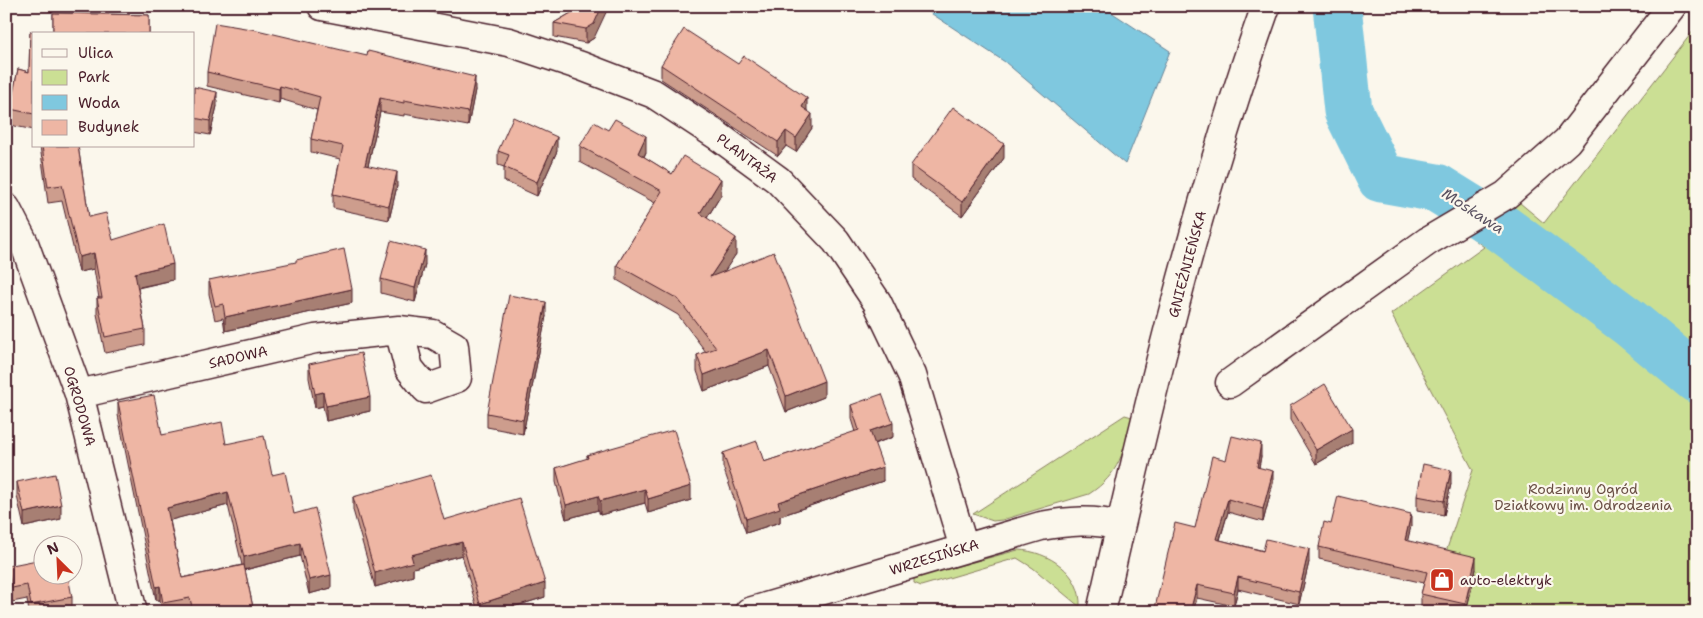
<svg xmlns="http://www.w3.org/2000/svg" width="1703" height="618" font-family="'Shantell Sans',sans-serif">
<rect width="100%" height="100%" fill="#fbf7ec"/>
<filter id="ink" filterUnits="userSpaceOnUse"><feTurbulence type="fractalNoise" baseFrequency=".02" numOctaves="2"/><feDisplacementMap in="SourceGraphic" scale="10" xChannelSelector="R" yChannelSelector="G"/><feConvolveMatrix kernelMatrix="1 2 1 2 8 2 1 2 1" color-interpolation-filters="sRGB"/></filter>
<g filter="url(#ink)">
<path fill="#cbdf94" stroke="#8a7f60" d="M 1697,26 L 1697,612 L 1469,612 L 1466,610 L 1475,569 L 1443,561 L 1473,470 L 1391,314 L 1484,247 L 1470,236 L 1520,203 L 1544,223 Z
M 1125,415 L 1132,417 C 1124,451 1120,474 1089,494 L 1002,520 L 993,521 L 973,514 Z
M 1018,550 C 1048,551 1082,573 1080,607 L 1033,568 L 1017,558 L 921,586 L 914,583 L 914,579 L 917,577 Z"/>
<path fill="#7fc8df" stroke="#6a8497" d="M 925,6 L 1102,6 L 1170,51 L 1125,164 L 1005,62 L 926,10 Z"/>
<g fill="none" stroke-linecap="round" stroke-linejoin="round">
<path stroke="#7fc8df" stroke-width="49" d="M 1337,6 L 1348,111 L 1381,178 L 1437,188 L 1503,229 L 1630,323 L 1697,379"/>
<defs>
<path id="minor" d="M 322,6 L 509,42 L 581,66 L 654,94 L 718,136 L 778,180 L 836,241 L 877,302 L 912,375 L 964,548
M 6,208 L 24,243 L 79,394 L 133,612
M 1230,383 L 1428,241 L 1506,195 L 1567,141 L 1672,6
M 79,394 L 315,339 L 399,330 L 409,368 L 426,389 L 457,378 L 454,346 L 433,334 L 399,330
M 749,612 L 1041,526 C 1069,521 1093,519 1120,526
M 1101,612 C 1147,408 1196,203 1266,6"/>
</defs>
<use href="#minor" stroke="#4a1f2b" stroke-width="31"/>
<use href="#minor" stroke="#fbf7ec" stroke-width="28"/>
</g>
<path fill="#cd9d8d" stroke="#4a1f2b" fill-rule="evenodd" d="M 514,6 L 536,6 L 534,12 Z
M 583,6 L 594,38 L 586,43 L 554,37 L 554,23 Z
M 53,13 L 149,15 L 149,34 L 34,34 L 34,130 L 10,125 L 10,109 L 18,69 L 29,72 L 30,32 L 53,32 Z
M 661,65 L 807,111 L 812,128 L 796,152 L 786,146 L 778,156 L 661,79 Z
M 207,72 L 475,90 L 468,126 L 404,114 L 404,116 L 380,112 L 368,166 L 397,186 L 389,220 L 333,208 L 333,194 L 340,159 L 311,152 L 311,139 L 317,110 L 280,99 L 279,103 L 207,86 Z
M 194,87 L 217,106 L 210,135 L 194,132 Z
M 40,146 L 78,146 L 89,217 L 113,240 L 173,280 L 138,288 L 145,329 L 145,345 L 105,353 L 97,314 L 97,298 L 99,298 L 94,269 L 79,272 L 62,201 L 48,203 Z
M 580,146 L 646,152 L 644,157 L 672,174 L 721,195 L 707,218 L 736,254 L 724,271 L 824,397 L 786,412 L 769,366 L 704,391 L 697,371 L 697,355 L 706,352 L 678,315 L 617,280 L 617,265 L 655,203 L 580,162 Z
M 498,151 L 557,151 L 537,196 L 504,181 L 504,167 L 498,165 Z
M 1004,158 L 962,216 L 911,179 L 911,165 Z
M 425,264 L 415,302 L 381,293 L 381,279 Z
M 209,280 L 352,303 L 225,331 L 223,318 L 215,320 L 209,294 Z
M 546,316 L 523,434 L 487,427 L 487,413 Z
M 309,364 L 370,411 L 326,421 L 323,406 L 315,408 L 309,378 Z
M 118,402 L 162,435 L 226,444 L 272,475 L 294,514 L 331,588 L 309,594 L 300,556 L 245,570 L 254,612 L 162,612 L 160,600 L 156,600 L 118,415 ZM 228,505 L 242,565 L 182,578 L 170,520 Z
M 851,405 L 893,437 L 874,444 L 883,481 L 780,516 L 780,522 L 746,533 L 723,467 L 723,453 L 764,462 L 855,432 L 851,419 Z
M 1290,406 L 1352,443 L 1316,464 L 1290,420 Z
M 587,455 L 691,500 L 648,513 L 645,503 L 600,515 L 598,510 L 566,519 L 556,482 L 556,468 L 587,459 Z
M 1261,456 L 1259,467 L 1273,483 L 1263,522 L 1228,512 L 1220,540 L 1309,562 L 1299,604 L 1238,589 L 1234,606 L 1197,598 L 1193,612 L 1154,612 L 1195,528 L 1226,460 Z
M 17,482 L 61,519 L 24,527 L 17,496 Z
M 1451,484 L 1444,515 L 1417,510 L 1417,496 Z
M 353,497 L 444,520 L 545,597 L 497,612 L 478,612 L 462,555 L 413,568 L 413,576 L 375,587 L 353,510 Z
M 1331,524 L 1411,526 L 1407,541 L 1476,569 L 1466,612 L 1443,612 L 1421,607 L 1421,594 L 1424,583 L 1319,559 L 1319,547 Z
M 7,566 L 72,597 L 72,611 L 66,612 L 29,612 L 27,599 L 12,602 L 7,580 Z"/>
<path fill="#a77f73" stroke="#4a1f2b" d="M 602,6 L 609,6 L 594,38 L 586,43 L 586,29 Z
M 475,77 L 475,90 L 468,126 L 468,112 Z
M 280,86 L 280,99 L 279,103 L 279,89 Z
M 217,92 L 217,106 L 210,135 L 210,121 Z
M 380,98 L 380,112 L 365,179 L 365,165 Z
M 807,98 L 807,112 L 802,107 Z
M 812,114 L 812,128 L 796,152 L 796,138 Z
M 786,131 L 786,146 L 778,156 L 778,142 Z
M 646,136 L 646,152 L 638,168 L 638,153 Z
M 557,137 L 557,151 L 537,196 L 537,182 Z
M 1004,144 L 1004,158 L 962,216 L 962,202 Z
M 397,172 L 397,186 L 389,220 L 389,206 Z
M 721,179 L 721,195 L 700,229 L 700,213 Z
M 736,238 L 736,254 L 710,293 L 710,277 Z
M 425,250 L 425,264 L 415,302 L 415,288 Z
M 94,253 L 94,269 L 79,272 L 79,257 Z
M 173,264 L 173,280 L 135,288 L 135,273 Z
M 352,289 L 352,303 L 225,331 L 225,317 Z
M 546,302 L 546,316 L 523,434 L 523,420 Z
M 769,350 L 769,366 L 704,391 L 704,375 Z
M 824,381 L 824,397 L 786,412 L 786,396 Z
M 323,392 L 323,406 L 315,408 L 315,394 Z
M 370,397 L 370,411 L 326,421 L 326,406 Z
M 893,423 L 893,437 L 870,445 L 870,431 Z
M 1352,429 L 1352,443 L 1316,464 L 1316,450 Z
M 1261,443 L 1261,456 L 1257,479 L 1257,467 Z
M 883,467 L 883,481 L 780,516 L 780,522 L 746,533 L 746,519 L 778,502 Z
M 1451,470 L 1451,484 L 1444,515 L 1444,501 Z
M 1273,471 L 1273,483 L 1263,522 L 1263,509 Z
M 691,486 L 691,500 L 648,513 L 648,499 Z
M 645,489 L 645,503 L 600,515 L 600,501 Z
M 228,492 L 228,505 L 167,521 L 167,508 Z
M 598,496 L 598,510 L 566,519 L 566,505 Z
M 1228,499 L 1228,512 L 1216,552 L 1216,539 Z
M 61,505 L 61,519 L 24,527 L 24,513 Z
M 1411,514 L 1411,526 L 1405,552 L 1405,540 Z
M 462,542 L 462,555 L 413,568 L 413,576 L 375,587 L 375,573 L 411,555 Z
M 300,543 L 300,556 L 244,570 L 244,557 Z
M 1309,549 L 1309,562 L 1299,604 L 1299,592 Z
M 1476,557 L 1476,569 L 1466,612 L 1465,612 L 1465,604 Z
M 331,575 L 331,588 L 309,594 L 309,580 Z
M 1238,577 L 1238,589 L 1234,606 L 1234,593 Z
M 545,583 L 545,597 L 497,612 L 480,612 L 480,604 Z
M 1197,585 L 1197,598 L 1193,612 L 1190,612 Z
M 160,586 L 160,600 L 156,600 L 156,587 Z"/>
<path fill="#eeb6a4" stroke="#4a1f2b" d="M 583,6 L 602,6 L 594,24 L 586,29 L 554,23 Z
M 53,13 L 149,15 L 149,34 L 34,34 L 34,114 L 10,109 L 18,69 L 29,72 L 30,32 L 53,32 Z
M 215,23 L 257,30 L 367,56 L 368,51 L 475,77 L 468,112 L 404,100 L 404,103 L 380,98 L 365,165 L 397,172 L 389,206 L 333,194 L 343,146 L 311,139 L 320,97 L 280,86 L 279,89 L 207,72 Z
M 684,29 L 738,64 L 744,56 L 807,98 L 802,107 L 812,114 L 796,138 L 786,131 L 778,142 L 661,65 Z
M 194,87 L 217,92 L 210,121 L 194,118 Z
M 953,107 L 1004,144 L 962,202 L 911,165 Z
M 513,117 L 557,137 L 537,182 L 504,167 L 509,155 L 498,151 Z
M 615,119 L 646,136 L 638,153 L 672,174 L 683,156 L 721,179 L 700,213 L 736,238 L 710,277 L 774,252 L 824,381 L 786,396 L 769,350 L 704,375 L 697,355 L 716,348 L 678,299 L 617,265 L 662,191 L 580,146 L 594,122 L 608,130 Z
M 42,146 L 78,146 L 89,217 L 106,213 L 113,240 L 164,224 L 173,264 L 135,273 L 145,329 L 105,337 L 97,298 L 102,298 L 94,253 L 79,257 L 62,185 L 48,187 Z
M 391,241 L 425,250 L 415,288 L 381,279 Z
M 344,249 L 352,289 L 225,317 L 223,304 L 215,306 L 209,280 L 296,262 L 296,260 Z
M 509,295 L 546,302 L 523,420 L 487,413 Z
M 361,353 L 370,397 L 326,406 L 323,392 L 315,394 L 309,364 Z
M 1325,384 L 1352,429 L 1316,450 L 1290,406 Z
M 882,394 L 893,423 L 870,431 L 883,467 L 778,502 L 780,508 L 746,519 L 723,453 L 757,441 L 764,462 L 859,430 L 851,405 Z
M 154,395 L 162,435 L 222,422 L 226,444 L 264,436 L 272,475 L 285,472 L 294,514 L 315,508 L 331,575 L 309,580 L 300,543 L 244,557 L 228,492 L 167,508 L 182,578 L 244,565 L 254,612 L 193,612 L 190,598 L 163,603 L 160,586 L 156,587 L 118,402 Z
M 674,430 L 691,486 L 648,499 L 645,489 L 600,501 L 598,496 L 566,505 L 556,468 L 588,458 L 587,455 Z
M 1232,436 L 1261,443 L 1257,467 L 1273,471 L 1263,509 L 1228,499 L 1216,539 L 1263,551 L 1266,539 L 1309,549 L 1299,592 L 1238,577 L 1234,593 L 1197,585 L 1190,612 L 1154,612 L 1175,523 L 1195,528 L 1212,456 L 1226,460 Z
M 1423,464 L 1451,470 L 1444,501 L 1417,496 Z
M 55,474 L 61,505 L 24,513 L 17,482 Z
M 431,475 L 444,520 L 519,498 L 545,583 L 480,604 L 462,542 L 411,555 L 413,562 L 375,573 L 353,497 Z
M 1338,496 L 1411,514 L 1405,540 L 1476,557 L 1465,604 L 1421,594 L 1427,572 L 1319,547 L 1324,522 L 1331,524 Z
M 42,559 L 42,576 L 68,576 L 72,597 L 31,605 L 27,585 L 12,588 L 7,566 Z
M 315,606 L 316,612 L 285,612 Z"/>
</g>
<defs>
<symbol id="shop-square" viewBox="-11 -11 22 22"><rect x="-9" y="-9" width="18" height="18" rx="4" fill="#c8321e" stroke="#fbf7ec"/><path d="M-5-2.5h2.3a2.7 3.5 0 0 1 5.4 0H5L5.5 6h-11ZM-1.5-2.5h3a1.5 2.3 0 0 0-3 0Z" fill="#fff"/></symbol>
</defs>
<g fill-rule="evenodd">
<use href="#shop-square" x="1428" y="566" width="28" height="28"/>
</g>
<g text-anchor="middle" stroke-width="4.5" stroke-linejoin="round" paint-order="stroke">
<g font-size="14" fill="#4a1f2b" stroke="#fbf7ec">
<text transform="translate(747 158) rotate(37)" y="5">PLANTAŻA</text>
<text transform="translate(1187 264) rotate(-75)" y="5">GNIEŹNIEŃSKA</text>
<text transform="translate(238 357) rotate(-13)" y="5">SADOWA</text>
<text transform="translate(80 406) rotate(74)" y="5">OGRODOWA</text>
<text transform="translate(934 557) rotate(-17)" y="5">WRZESIŃSKA</text>
</g>
<g font-size="14" fill="#6a4f45" stroke="#fbf7ec">
<text x="1583" y="494">Rodzinny Ogród<tspan x="1583" dy="16">Działkowy im. Odrodzenia</tspan></text>
</g>
<g font-size="14" fill="#4a1f2b" stroke="#fbf7ec" text-anchor="start">
<text x="1460" y="585">auto-elektryk</text>
</g>
<g font-size="15" font-style="italic" fill="#5a5261" stroke="#fbf7ec">
<text transform="translate(1473 211) rotate(33)" y="5">Moskawa</text>
</g>
</g>
<rect width="1703" height="618" fill="none" stroke="#fbf7ec" stroke-width="25"/>
<rect x="12" y="12" width="1678" height="593" fill="none" stroke="#4a1f2b" stroke-width="2" filter="url(#ink)"/>
<rect x="32" y="32" width="162" height="115" fill="#fbf7ec" stroke="#b4a19f"/>
<rect x="42" y="49" width="25" height="8" fill="#fbf7ec" stroke="#b4a19f"/>
<text x="78" y="58" font-size="15" fill="#4a1f2b">Ulica</text>
<rect x="42" y="70" width="25" height="15" fill="#cbdf94" stroke="#b4a19f"/>
<text x="78" y="82" font-size="15" fill="#4a1f2b">Park</text>
<rect x="42" y="95" width="25" height="15" fill="#7fc8df" stroke="#b4a19f"/>
<text x="78" y="108" font-size="15" fill="#4a1f2b">Woda</text>
<rect x="42" y="120" width="25" height="15" fill="#eeb6a4" stroke="#b4a19f"/>
<text x="78" y="132" font-size="15" fill="#4a1f2b">Budynek</text>
<g transform="translate(58 560) rotate(336)"><circle r="24" fill="#fbf7ec" stroke="#b4a19f"/>
<path d="M0-4L9 19L0 12L-9 19Z" fill="#c8321e"/>
<text y="-8" font-size="14" font-weight="bold" text-anchor="middle" fill="#4a1f2b">N</text>
</g>
</svg>
